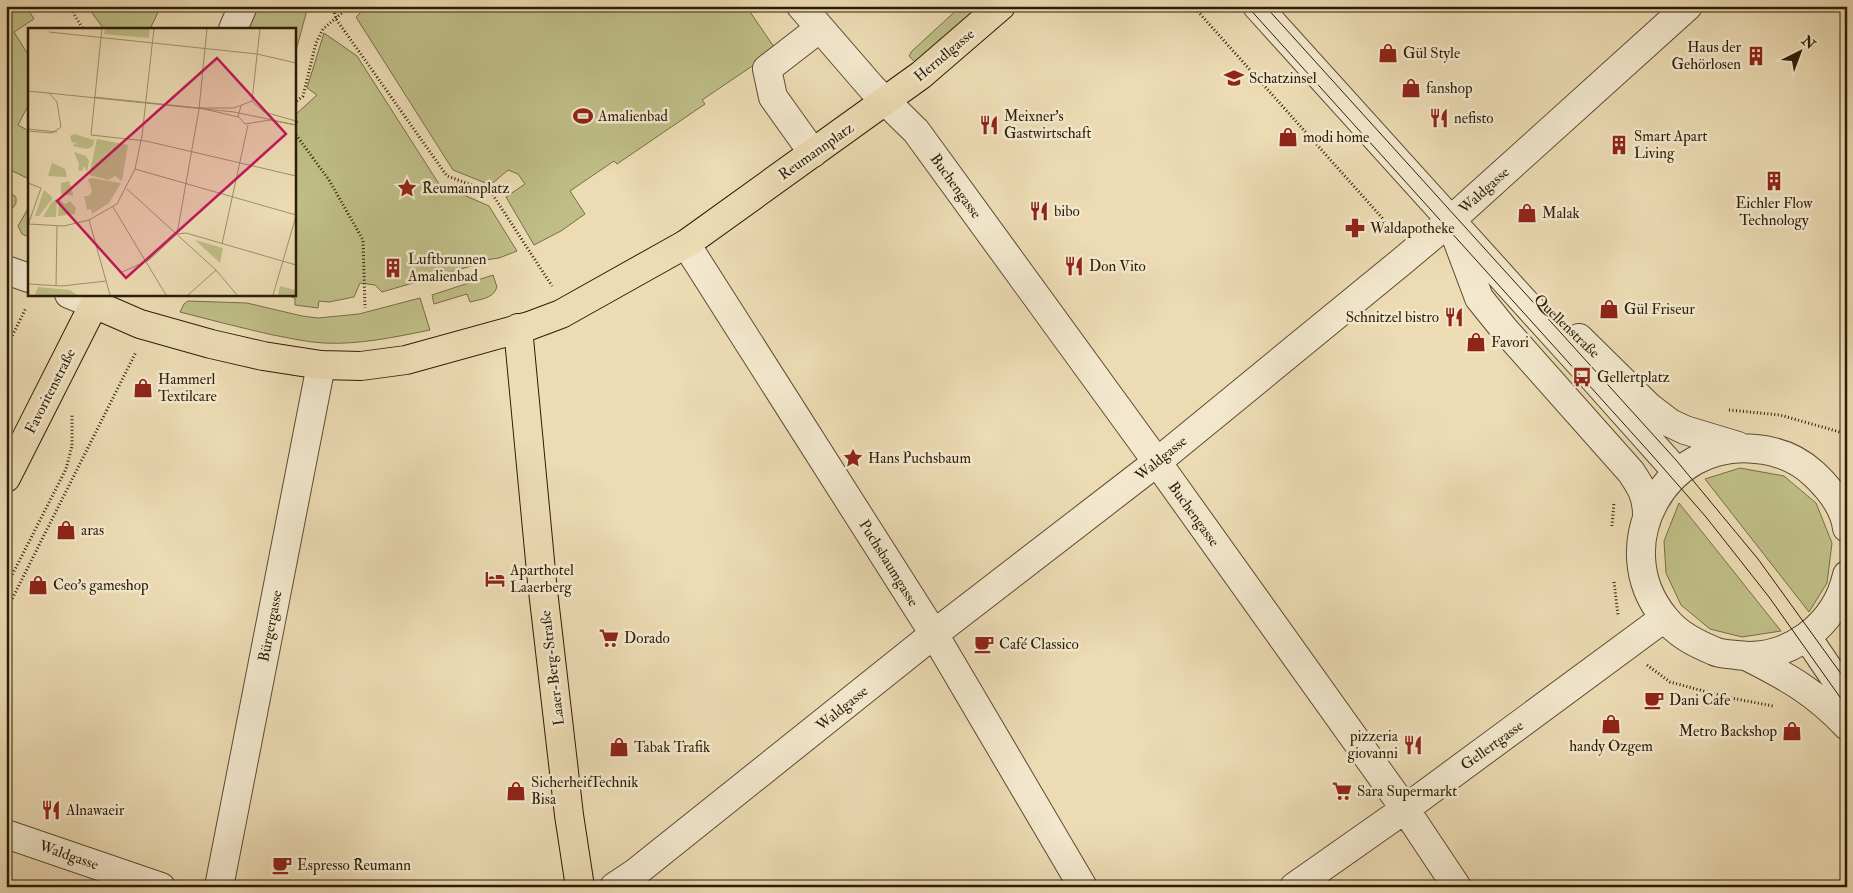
<svg xmlns="http://www.w3.org/2000/svg" width="1853" height="893" font-family="'IM FELL Double Pica',serif">
<rect width="100%" height="100%" fill="#ecdbb3"/>
<filter id="stains"><feTurbulence type="fractalNoise" baseFrequency=".004" numOctaves="4"/><feColorMatrix values="0 0 0 0 .2 0 0 0 0 .09 0 0 0 0 .02 0 0 0 .5 -.17"/></filter>
<radialGradient id="worn" r=".72"><stop offset=".6" stop-color="#630" stop-opacity="0"/><stop offset="1" stop-color="#630" stop-opacity=".3"/></radialGradient>
<path fill="#bfbe87" stroke="#766e46" d="M 17,6 L 26,6 L 34,19 L 14,32 L 29,56 L 29,104 L 18,125 L 29,131 L 29,179 L 6,168 L 6,18 Z
M 87,6 L 161,6 L 150,29 L 104,29 Z
M 248,6 L 308,6 L 294,58 L 294,29 L 239,29 Z
M 367,6 L 746,6 L 776,50 L 702,100 L 705,104 L 617,164 L 614,161 L 570,191 L 585,214 L 561,231 L 534,245 L 506,197 L 525,184 L 518,174 L 508,170 L 494,182 L 488,184 L 453,170 L 356,17 Z
M 961,6 L 975,6 L 974,11 L 916,63 L 909,56 L 912,51 Z
M 324,33 L 357,56 L 439,184 L 489,206 L 517,251 L 499,258 L 478,261 L 478,264 L 382,292 L 375,285 L 360,283 L 354,297 L 329,302 L 319,301 L 318,308 L 295,305 L 295,298 L 282,294 L 294,294 L 294,126 L 298,122 L 294,116 L 317,95 L 307,88 Z
M 6,189 L 16,197 L 16,203 L 6,218 Z
M 29,207 L 29,237 L 22,234 L 18,226 Z
M 493,275 L 497,287 C 493,299 481,299 470,302 L 467,294 L 434,304 L 432,295 Z
M 420,298 L 430,330 C 395,337 359,345 323,343 C 306,342 290,338 273,335 C 242,328 211,320 180,312 L 184,304 L 188,301 L 247,303 L 302,316 L 318,318 L 359,314 Z
M 1740,468 L 1784,476 L 1816,503 L 1832,543 L 1827,583 L 1809,612 L 1705,479 Z
M 1679,503 L 1781,631 L 1742,637 L 1710,629 L 1681,605 L 1666,573 L 1664,541 Z"/>
<g fill="none" stroke-linecap="round" stroke-linejoin="round">
<defs>
<path id="minor" d="M 801,6 L 872,88 L 916,131 L 1157,462 L 1405,809 L 1457,887
M 1257,6 L 1587,371 L 1677,472
M 233,29 L 243,6
M 813,153 L 773,97 L 767,69 L 820,28
M 1455,234 L 1479,298 L 1504,329 L 1631,472 C 1641,487 1647,496 1647,515
M 686,244 L 934,634 L 1083,887
M 6,270 L 29,278
M 69,294 L 94,304
M 1579,338 L 1649,407 L 1670,423 L 1685,430 L 1738,446
M 1847,528 C 1844,506 1829,488 1814,474 C 1798,459 1778,451 1756,449 C 1665,438 1606,546 1664,617 C 1677,634 1695,643 1714,651 C 1720,654 1728,654 1736,655 C 1788,662 1836,625 1847,575
M 1807,637 L 1847,696
M 1748,657 C 1788,677 1816,693 1847,726
M 6,834 L 161,887
M 219,887 L 321,365
M 614,887 L 635,873 L 934,634 L 1157,462 L 1400,263 L 1450,221 L 1688,6
M 1294,887 L 1405,809 L 1664,618"/>
<path id="major" d="M 518,328 L 542,582 L 569,815 L 580,887
M 6,478 L 94,304 L 140,324 L 211,344 L 263,356 L 321,365 L 361,366 L 406,360 L 529,326 L 561,314 L 686,244 L 921,75 L 1001,6"/>
</defs>
<use href="#minor" stroke="#5c4c31" stroke-width="30"/>
<use href="#major" stroke="#2c1d06" stroke-width="30"/>
<path stroke="#2c1d06" stroke-width="3" stroke-dasharray="1 2.5" stroke-linecap="butt" d="M 69,6 L 83,29
M 333,6 L 336,19 L 447,176 L 491,192 L 552,286
M 1193,6 L 1393,230
M 294,103 L 303,96 L 316,43 L 323,29 L 350,6
M 294,132 L 329,180 L 363,240 L 365,308
M 6,348 L 26,308
M 1729,410 L 1780,415 L 1847,434
M 1612,526 L 1614,502
M 1614,582 L 1618,615
M 6,587 L 66,469 L 72,446 L 72,415
M 6,611 L 136,352
M 1647,665 L 1670,682 L 1726,697 L 1773,706"/>
<use href="#minor" stroke="#f3e8ce" stroke-width="28"/>
<use href="#major" stroke="#ecdbb3" stroke-width="28"/>
<path stroke="#2c1d06" stroke-width="1" d="M 1247,6 L 1651,454 L 1706,517 L 1769,597 L 1847,707
M 1265,6 L 1676,460 L 1758,559 L 1847,682"/>
</g>
<defs>
<symbol id="shop-bare" viewBox="-9 -9 18 18"><path d="M-5-2.5h2.3a2.7 3.5 0 0 1 5.4 0H5L5.5 6h-11ZM-1.5-2.5h3a1.5 2.3 0 0 0-3 0Z" fill="#8f2418" stroke="#f3e8ce" stroke-width="2.5" paint-order="stroke"/></symbol>
<symbol id="building-bare" viewBox="-9 -9 18 18"><path d="M-4-6H4V6H1V3H-1V6H-4ZM-2.5-4.3h1.7v1.8h-1.7ZM.8-4.3h1.7v1.8H.8ZM-2.5-1h1.7V.8h-1.7ZM.8-1h1.7V.8H.8Z" fill="#8f2418" stroke="#f3e8ce" stroke-width="2.5" paint-order="stroke"/></symbol>
<symbol id="school-bare" viewBox="-9 -9 18 18"><path d="M0-5L7-2L0 1L-7-2ZM-4 1L0 2.5L4 1V4Q0 6-4 4Z" fill="#8f2418" stroke="#f3e8ce" stroke-width="2.5" paint-order="stroke"/></symbol>
<symbol id="stadium-bare" viewBox="-9 -9 18 18"><path d="M0-5a6.5 5 0 1 0 0 10a6.5 5 0 1 0 0-10ZM-3.5-1.8h7v3.6h-7Z" fill="#8f2418" stroke="#f3e8ce" stroke-width="2.5" paint-order="stroke"/></symbol>
<symbol id="restaurant-bare" viewBox="-9 -9 18 18"><path d="M-5-6h1v4h1v-4h1v4h1v-4h1v5L-1.5 .5V6h-2V.5L-5-1ZM5-6V6H3V1.5H1.5Q1.5-4 5-6Z" fill="#8f2418" stroke="#f3e8ce" stroke-width="2.5" paint-order="stroke"/></symbol>
<symbol id="sight-bare" viewBox="-9 -9 18 18"><path d="M0-6L1.8-2.2L6-1.7L2.9 1.2L3.7 5.4L0 3.3L-3.7 5.4L-2.9 1.2L-6-1.7L-1.8-2.2Z" fill="#8f2418" stroke="#f3e8ce" stroke-width="2.5" paint-order="stroke"/></symbol>
<symbol id="pharmacy-bare" viewBox="-9 -9 18 18"><path d="M-2-6h4v4h4v4h-4v4h-4v-4h-4v-4h4Z" fill="#8f2418" stroke="#f3e8ce" stroke-width="2.5" paint-order="stroke"/></symbol>
<symbol id="bus-bare" viewBox="-9 -9 18 18"><path d="M-5-6H5V4H4V6H2V4H-2V6H-4V4H-5ZM-3.5-4V0h7V-4ZM-3.5 1.2v1.5H-2V1.2ZM2 1.2v1.5H3.5V1.2Z" fill="#8f2418" stroke="#f3e8ce" stroke-width="2.5" paint-order="stroke"/></symbol>
<symbol id="hotel-bare" viewBox="-9 -9 18 18"><path d="M-6-4.5h1.5V1H6V5H4.5V3h-9V5H-6ZM-4 0a1.8 1.8 0 1 1 3.6 0ZM.5 0V-2.5h3Q6-2.5 6 0Z" fill="#8f2418" stroke="#f3e8ce" stroke-width="2.5" paint-order="stroke"/></symbol>
<symbol id="supermarket-bare" viewBox="-9 -9 18 18"><path d="M-6-5.5h2.5l.6 2H6L4.5 2H-2.5L-4.4-4H-6ZM-1.5 3.2a1.3 1.3 0 1 0 .1 0ZM3 3.2a1.3 1.3 0 1 0 .1 0Z" fill="#8f2418" stroke="#f3e8ce" stroke-width="2.5" paint-order="stroke"/></symbol>
<symbol id="cafe-bare" viewBox="-9 -9 18 18"><path d="M-5.5-4.5H6V0H3Q3 3.5 0 3.5H-2.5Q-5.5 3.5-5.5 0ZM3-3.2v2h1.7v-2ZM-6 4.5H4V6H-6Z" fill="#8f2418" stroke="#f3e8ce" stroke-width="2.5" paint-order="stroke"/></symbol>
</defs>
<g fill-rule="evenodd">
<use href="#shop-bare" x="1374" y="39" width="28" height="28"/>
<use href="#building-bare" x="1742" y="42" width="28" height="28"/>
<use href="#school-bare" x="1220" y="64" width="28" height="28"/>
<use href="#shop-bare" x="1397" y="74" width="28" height="28"/>
<use href="#stadium-bare" x="569" y="102" width="28" height="28"/>
<use href="#restaurant-bare" x="1425" y="104" width="28" height="28"/>
<use href="#restaurant-bare" x="975" y="111" width="28" height="28"/>
<use href="#shop-bare" x="1274" y="123" width="28" height="28"/>
<use href="#building-bare" x="1605" y="131" width="28" height="28"/>
<use href="#building-bare" x="1760" y="167" width="28" height="28"/>
<use href="#sight-bare" x="393" y="174" width="28" height="28"/>
<use href="#restaurant-bare" x="1025" y="197" width="28" height="28"/>
<use href="#shop-bare" x="1513" y="199" width="28" height="28"/>
<use href="#pharmacy-bare" x="1341" y="214" width="28" height="28"/>
<use href="#restaurant-bare" x="1060" y="252" width="28" height="28"/>
<use href="#building-bare" x="379" y="254" width="28" height="28"/>
<use href="#shop-bare" x="1595" y="295" width="28" height="28"/>
<use href="#restaurant-bare" x="1440" y="303" width="28" height="28"/>
<use href="#shop-bare" x="1462" y="328" width="28" height="28"/>
<use href="#bus-bare" x="1568" y="363" width="28" height="28"/>
<use href="#shop-bare" x="129" y="374" width="28" height="28"/>
<use href="#sight-bare" x="839" y="444" width="28" height="28"/>
<use href="#shop-bare" x="52" y="516" width="28" height="28"/>
<use href="#hotel-bare" x="481" y="565" width="28" height="28"/>
<use href="#shop-bare" x="24" y="571" width="28" height="28"/>
<use href="#supermarket-bare" x="595" y="624" width="28" height="28"/>
<use href="#cafe-bare" x="970" y="630" width="28" height="28"/>
<use href="#cafe-bare" x="1640" y="686" width="28" height="28"/>
<use href="#shop-bare" x="1597" y="710" width="28" height="28"/>
<use href="#shop-bare" x="1778" y="717" width="28" height="28"/>
<use href="#restaurant-bare" x="1399" y="731" width="28" height="28"/>
<use href="#shop-bare" x="605" y="733" width="28" height="28"/>
<use href="#shop-bare" x="502" y="777" width="28" height="28"/>
<use href="#supermarket-bare" x="1328" y="777" width="28" height="28"/>
<use href="#restaurant-bare" x="37" y="796" width="28" height="28"/>
<use href="#cafe-bare" x="268" y="851" width="28" height="28"/>
</g>
<g text-anchor="middle" stroke-width="5" stroke-linejoin="round" paint-order="stroke">
<g font-size="15" fill="#2c1d06" stroke="#f3e8ce" text-anchor="start">
<text x="1741" y="52" text-anchor="end">Haus der<tspan x="1741" dy="17">Gehörlosen</tspan></text>
<text x="1403" y="58">Gül Style</text>
<text x="1249" y="83">Schatzinsel</text>
<text x="1426" y="93">fanshop</text>
<text x="598" y="121">Amalienbad</text>
<text x="1004" y="121">Meixner's<tspan x="1004" dy="17">Gastwirtschaft</tspan></text>
<text x="1454" y="123">nefisto</text>
<text x="1634" y="141">Smart Apart<tspan x="1634" dy="17">Living</tspan></text>
<text x="1303" y="142">modi home</text>
<text x="422" y="193">Reumannplatz</text>
<text x="1774" y="208" text-anchor="middle">Eichler Flow<tspan x="1774" dy="17">Technology</tspan></text>
<text x="1054" y="216">bibo</text>
<text x="1542" y="218">Malak</text>
<text x="1370" y="233">Waldapotheke</text>
<text x="408" y="264">Luftbrunnen<tspan x="408" dy="17">Amalienbad</tspan></text>
<text x="1089" y="271">Don Vito</text>
<text x="1624" y="314">Gül Friseur</text>
<text x="1439" y="322" text-anchor="end">Schnitzel bistro</text>
<text x="1491" y="347">Favori</text>
<text x="1597" y="382">Gellertplatz</text>
<text x="158" y="384">Hammerl<tspan x="158" dy="17">Textilcare</tspan></text>
<text x="868" y="463">Hans Puchsbaum</text>
<text x="81" y="535">aras</text>
<text x="510" y="575">Aparthotel<tspan x="510" dy="17">Laaerberg</tspan></text>
<text x="53" y="590">Ceo's gameshop</text>
<text x="624" y="643">Dorado</text>
<text x="999" y="649">Café Classico</text>
<text x="1669" y="705">Dani Cafe</text>
<text x="1777" y="736" text-anchor="end">Metro Backshop</text>
<text x="1398" y="741" text-anchor="end">pizzeria<tspan x="1398" dy="17">giovanni</tspan></text>
<text x="1611" y="751" text-anchor="middle">handy Ozgem</text>
<text x="634" y="752">Tabak Trafik</text>
<text x="531" y="787">SicherheitTechnik<tspan x="531" dy="17">Bisa</tspan></text>
<text x="1357" y="796">Sara Supermarkt</text>
<text x="66" y="815">Alnawaeir</text>
<text x="297" y="870">Espresso Reumann</text>
</g>
<g font-size="15" fill="#2c1d06" stroke="#f3e8ce">
<text transform="translate(944 55) rotate(-40)" y="5">Herndlgasse</text>
<text transform="translate(816 151) rotate(-35)" y="5">Reumannplatz</text>
<text transform="translate(956 186) rotate(54)" y="5">Buchengasse</text>
<text transform="translate(1484 190) rotate(-42)" y="5">Waldgasse</text>
<text transform="translate(1567 326) rotate(44)" y="5">Quellenstraße</text>
<text transform="translate(50 391) rotate(-63)" y="5">Favoritenstraße</text>
<text transform="translate(1161 458) rotate(-39)" y="5">Waldgasse</text>
<text transform="translate(1194 514) rotate(54)" y="5">Buchengasse</text>
<text transform="translate(889 563) rotate(58)" y="5">Puchsbaumgasse</text>
<text transform="translate(270 626) rotate(-79)" y="5">Bürgergasse</text>
<text transform="translate(552 668) rotate(-97)" y="5">Laaer-Berg-Straße</text>
<text transform="translate(842 708) rotate(-39)" y="5">Waldgasse</text>
<text transform="translate(1492 745) rotate(-36)" y="5">Gellertgasse</text>
<text transform="translate(69 855) rotate(19)" y="5">Waldgasse</text>
</g>
</g>
<g transform="translate(28 28)">
<rect width="268" height="268" fill="#ecdbb3"/>
<path d="M 77,0 L 122,0 L 121,10 L 76,6 ZM 46,106 L 66,112 L 65,118 L 59,121 L 45,118 L 47,115 L 49,117 L 48,114 L 44,115 L 42,108 ZM 69,111 L 100,117 L 94,153 L 87,148 L 81,152 L 61,147 ZM 46,124 L 58,128 L 61,133 L 59,144 L 56,138 L 54,143 L 50,142 L 51,136 ZM 24,135 L 37,141 L 39,149 L 20,148 ZM 64,150 L 93,155 L 81,175 L 64,186 L 63,181 L 59,182 L 56,168 L 61,168 L 64,163 L 60,151 ZM 41,153 L 45,166 L 45,168 L 33,166 L 33,155 ZM 16,162 L 25,170 L 11,188 L 7,188 ZM 29,170 L 28,189 L 15,189 L 23,175 ZM 31,171 L 37,176 L 42,173 L 48,180 L 47,186 L 30,188 ZM 167,212 L 195,220 L 192,235 ZM 252,258 L 267,262 L 267,267 L 250,267 ZM 10,259 L 42,262 L 49,267 L 7,267 Z" fill="#bfbe87"/>
<path fill="none" stroke="#9f8f6e" stroke-width="1" d="M 74,0 L 63,107 L 118,113 L 268,148M 21,4 L 229,26 L 268,35M 0,63 L 206,84 L 268,97M 66,69 L 171,80 L 206,80 L 224,73 L 236,84 L 268,93M 224,73 L 232,0M 213,78 L 210,88 L 217,96 L 242,92 L 268,97M 172,80 L 210,89M 0,101 L 29,104M 0,103 L 24,105 L 33,99 L 29,74 L 21,65M 107,141 L 268,187M 0,155 L 13,160 L 0,197M 99,161 L 188,242 L 209,267M 85,179 L 138,267M 0,196 L 36,198 L 61,192M 149,206 L 158,205 L 268,237M 194,216 L 220,97M 92,245 L 121,232 L 149,206 L 171,81 L 179,0M 0,256 L 34,258 L 78,253M 28,258 L 29,198M 82,267 L 61,192 L 89,176 L 107,141 L 114,108 L 126,0M 160,267 L 188,242M 245,267 L 268,188"/>
<path fill="#c2185b" fill-opacity="0.15" stroke="#c2185b" stroke-width="2.5" d="M 189,30 L 258,106 L 98,250 L 29,173 Z"/>
<rect width="268" height="268" fill="none" stroke="#2c1d06" stroke-width="2.5"/>
</g>
<rect width="1853" height="893" fill="none" stroke="#ecdbb3" stroke-width="25"/>
<rect x="8" y="8" width="1838" height="878" fill="none" stroke="#2c1d06" stroke-width="2.5"/>
<rect x="12" y="12" width="1828" height="868" fill="none" stroke="#2c1d06"/>
<g transform="translate(1800 52) rotate(42)" stroke="#f3e8ce" stroke-width="4" paint-order="stroke">
<path d="M0-4L9 19L0 12L-9 19Z" fill="#2c1d06"/>
<text y="-8" font-size="14" font-weight="bold" text-anchor="middle" fill="#2c1d06">N</text>
</g>
<rect width="100%" height="100%" filter="url(#stains)"/>
<rect width="100%" height="100%" fill="url(#worn)"/>
</svg>
